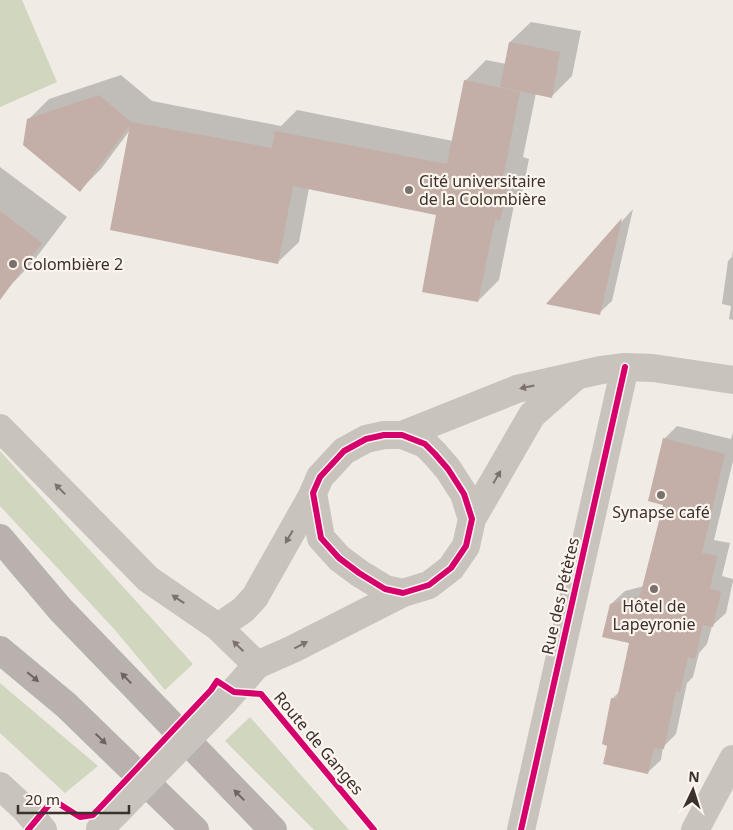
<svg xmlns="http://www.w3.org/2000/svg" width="733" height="830" font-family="'Noto Sans',sans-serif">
<rect width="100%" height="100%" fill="#f0ebe5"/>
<path fill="#d1d6bf" d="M 0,0 L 22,0 L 57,82 L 0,107 Z
M 0,451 L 193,664 L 165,690 L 115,630 L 0,506 Z
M 0,683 L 98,766 L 65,793 L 0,733 Z
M 250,717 L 349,830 L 314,830 L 225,741 Z"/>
<path fill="#0003" d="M 531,22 L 581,31 L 572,76 L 551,97 L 536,93 L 523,157 L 529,159 L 521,198 L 514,205 L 499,280 L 478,301 L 438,214 L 309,188 L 299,242 L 278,262 L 130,130 L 101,169 L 80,190 L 28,120 L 49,99 L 121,75 L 152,101 L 281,126 L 297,110 L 453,141 L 465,81 L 486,60 L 506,64 L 510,42 Z
M 0,167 L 67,217 L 32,263 L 7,289 L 0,284 Z
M 633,209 L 612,301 L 599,313 L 548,303 Z
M 733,250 L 733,320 L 729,319 L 731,306 L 722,304 L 728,261 L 732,257 Z
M 677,426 L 731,439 L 733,432 L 733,461 L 714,540 L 730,543 L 722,576 L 733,579 L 733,581 L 726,613 L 712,626 L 707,644 L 699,653 L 693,677 L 687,683 L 676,734 L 663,747 L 661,760 L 647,773 L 608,745 L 603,743 L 613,698 L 620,691 L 631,642 L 611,604 L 625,591 L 644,586 L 665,504 L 664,439 Z"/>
<path fill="#c3afa7" d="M 509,42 L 560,52 L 552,98 L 500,87 Z
M 464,80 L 520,92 L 503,178 L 509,180 L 500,221 L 495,220 L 478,302 L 422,292 L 436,215 L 293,186 L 278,264 L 110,230 L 130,125 L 80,192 L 23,145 L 27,119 L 99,95 L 131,122 L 272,148 L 275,131 L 447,164 Z
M 0,211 L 42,243 L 0,300 Z
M 622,218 L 600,315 L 546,304 Z
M 663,438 L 725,454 L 702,553 L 717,556 L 710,589 L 721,592 L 713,627 L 703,625 L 695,659 L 688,657 L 680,692 L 676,691 L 664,749 L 654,748 L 648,774 L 603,764 L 607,746 L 602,744 L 611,698 L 617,699 L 629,643 L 602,637 L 610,604 L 640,596 L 663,505 L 648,501 Z"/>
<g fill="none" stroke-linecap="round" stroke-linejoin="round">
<path stroke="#c9c3be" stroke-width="28" d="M 0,428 L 148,579 L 218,627 L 257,665
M 384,435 L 402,435 L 425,444 L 435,454 L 448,469 L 464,494 L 472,519 L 466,546 L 451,568 L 429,585 L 403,593 L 385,589 L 359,573 L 339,558 L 321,538 L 313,493 L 320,477 L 344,451 L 366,439 Z
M 402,435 L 517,389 L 601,370 L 625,367 L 653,368 L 733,380
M 472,519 L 532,415 L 574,378
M 218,627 L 243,610 L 255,597 L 313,494
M 224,702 L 257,665 L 293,649 L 403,593
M 0,786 L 25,809 L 43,830
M 521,830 L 625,367
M 695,830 L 733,759"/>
<path stroke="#b8b1ad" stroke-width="28" d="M 0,538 L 60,609 L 273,830
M 0,650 L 66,705 L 195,830"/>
<path stroke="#c9c3be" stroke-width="28" d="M 100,829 L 224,702"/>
<defs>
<path id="cycleway" d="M 384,435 L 402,435 L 425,444 L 435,454 L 448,469 L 464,494 L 472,519 L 466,546 L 451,568 L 429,585 L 403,593 L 385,589 L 359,573 L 339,558 L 321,538 L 313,493 L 320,477 L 344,451 L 366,439 Z
M 28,830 L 53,800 L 80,817 L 93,815 L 211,690 L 217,681 L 234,692 L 261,694 L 374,830
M 521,830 L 625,367"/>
</defs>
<use href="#cycleway" stroke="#fbf5ee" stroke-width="9"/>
<use href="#cycleway" stroke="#d6006c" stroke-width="6"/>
</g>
<defs><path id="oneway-solid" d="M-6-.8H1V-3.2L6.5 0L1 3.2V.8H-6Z" transform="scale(1.25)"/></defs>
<g fill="#7b726d">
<use href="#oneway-solid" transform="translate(527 387) rotate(168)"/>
<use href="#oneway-solid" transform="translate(497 477) rotate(-60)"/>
<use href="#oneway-solid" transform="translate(60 489) rotate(-134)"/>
<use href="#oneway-solid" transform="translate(289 537) rotate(120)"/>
<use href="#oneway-solid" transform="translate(178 599) rotate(-146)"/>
<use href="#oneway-solid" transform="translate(301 645) rotate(-27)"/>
<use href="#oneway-solid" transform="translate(238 646) rotate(-136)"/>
</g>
<g fill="#6d645f">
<use href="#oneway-solid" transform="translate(33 677) rotate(40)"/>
<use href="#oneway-solid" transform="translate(126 678) rotate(-134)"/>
<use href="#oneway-solid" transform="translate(101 739) rotate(44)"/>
<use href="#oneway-solid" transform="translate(239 795) rotate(-134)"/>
</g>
<g fill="#7a716c" stroke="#fbf5ee" stroke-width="2">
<circle cx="409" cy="190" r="5"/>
<circle cx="13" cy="264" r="5"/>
<circle cx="661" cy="495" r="5"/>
<circle cx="654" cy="589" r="5"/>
</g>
<g text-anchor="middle" stroke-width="4.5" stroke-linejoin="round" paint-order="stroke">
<g font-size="16" fill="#3b302b" stroke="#fbf5ee" text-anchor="start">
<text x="419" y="187">Cité universitaire<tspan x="419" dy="18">de la Colombière</tspan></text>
<text x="23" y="270">Colombière 2</text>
<text x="661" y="518" text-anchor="middle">Synapse café</text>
<text x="654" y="612" text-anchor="middle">Hôtel de<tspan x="654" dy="18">Lapeyronie</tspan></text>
</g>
<g font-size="16" fill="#3b302b" stroke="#fbf5ee">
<text transform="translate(560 596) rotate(-77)" y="6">Rue des Pétètes</text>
<text transform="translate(319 743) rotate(50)" y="6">Route de Ganges</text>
</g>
</g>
<g transform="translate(693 790) rotate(4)" stroke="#fbf5ee" stroke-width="4" paint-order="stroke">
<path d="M0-4L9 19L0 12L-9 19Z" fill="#3b302b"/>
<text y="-8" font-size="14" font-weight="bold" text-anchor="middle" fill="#3b302b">N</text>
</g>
<path d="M18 805v8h111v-8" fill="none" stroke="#3b302b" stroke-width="2.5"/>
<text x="25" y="805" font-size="15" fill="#3b302b" stroke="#fbf5ee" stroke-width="4" paint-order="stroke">20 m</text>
</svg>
